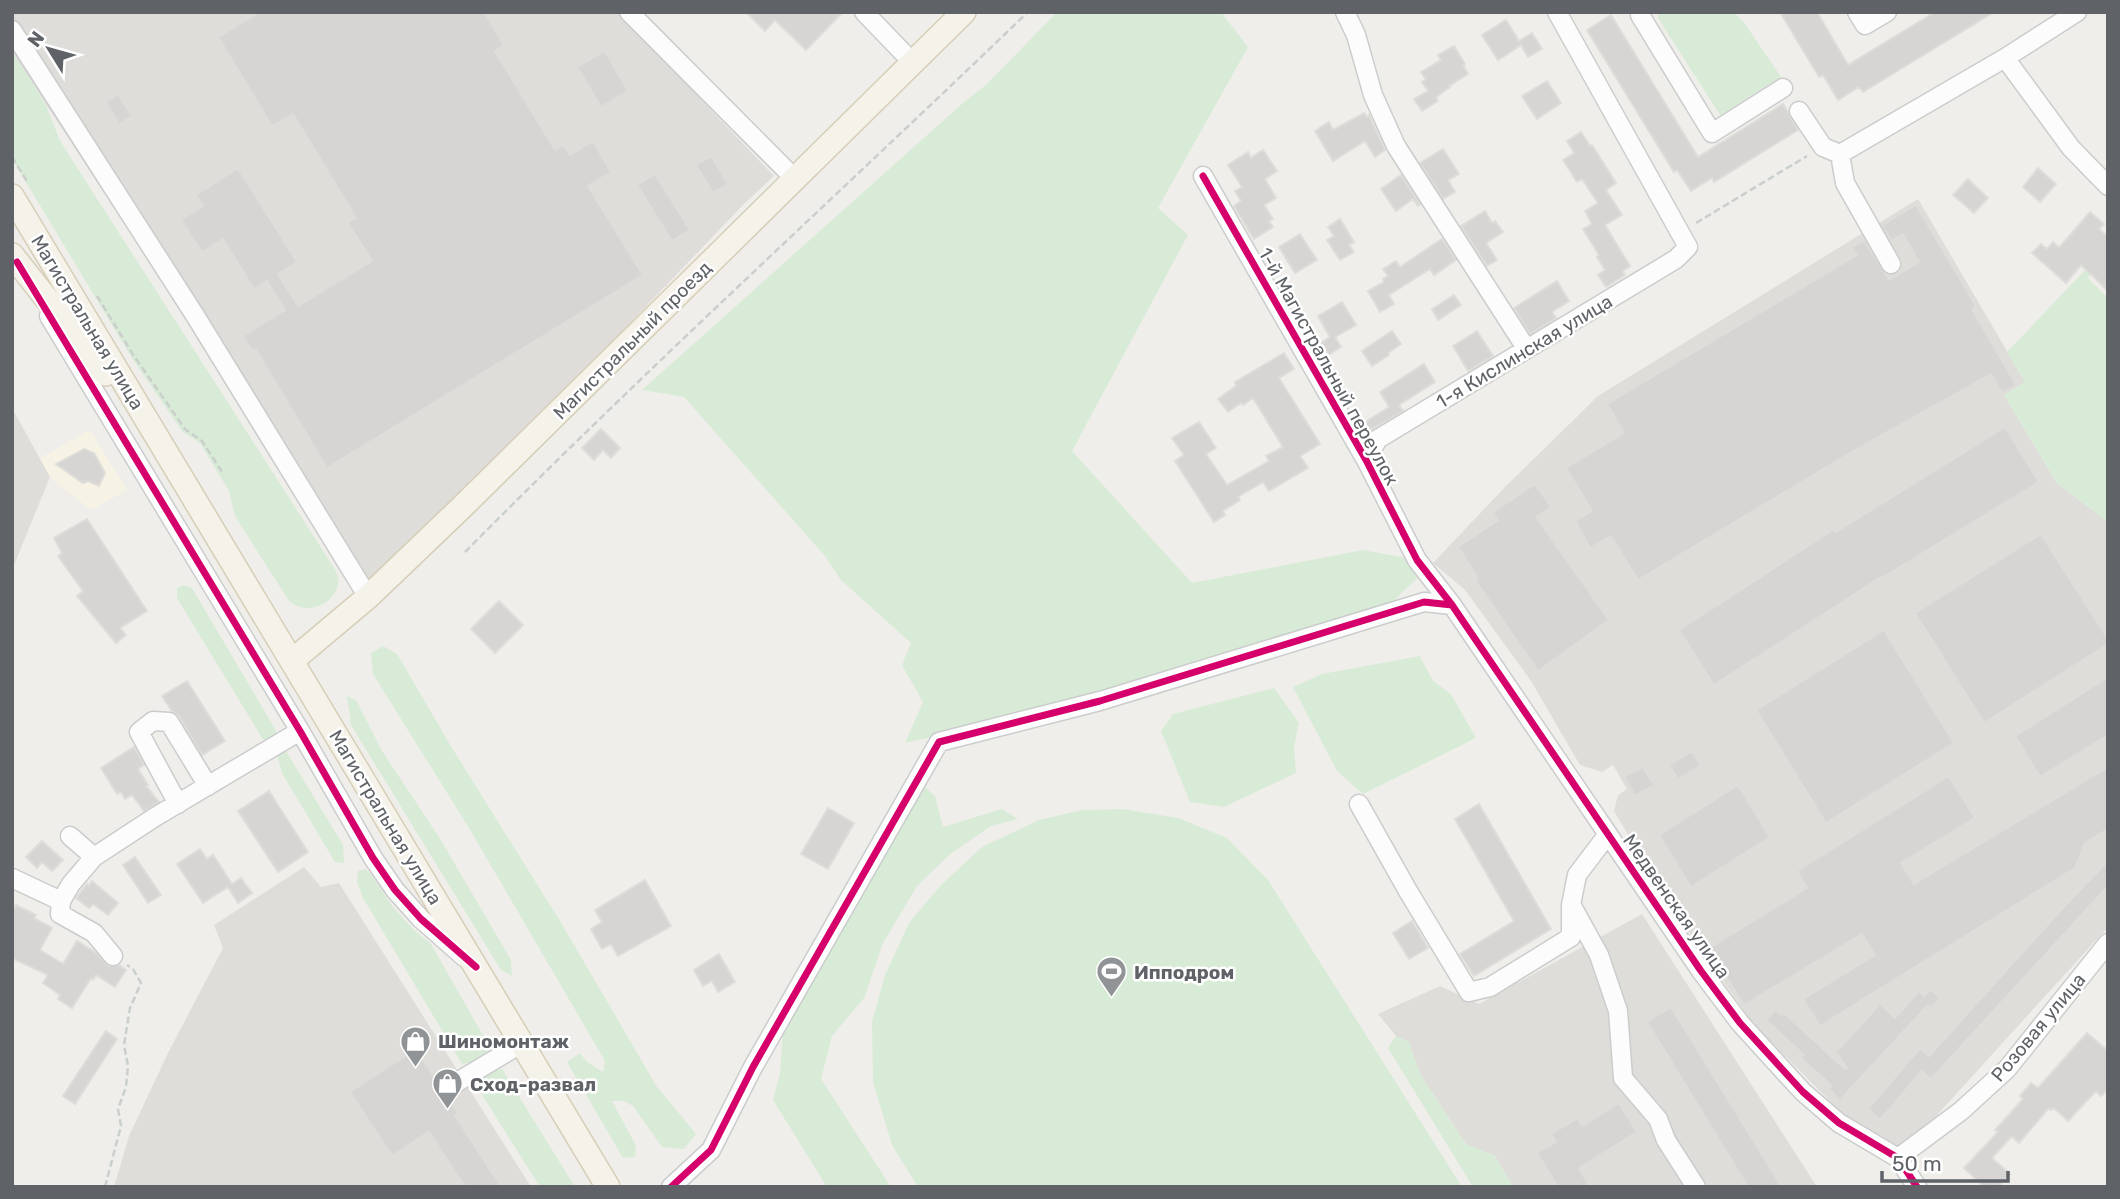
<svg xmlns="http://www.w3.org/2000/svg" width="2120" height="1199" font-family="Rubik,sans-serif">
<rect width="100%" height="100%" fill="#efeeea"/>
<path fill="#f7f3e4" d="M 90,430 L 127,490 L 91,510 L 50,477 L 40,458 Z"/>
<path fill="#dfddda" d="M 12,12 L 617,12 L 774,176 L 744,204 L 368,597 L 12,52 Z
M 1918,199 L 2025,382 L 2004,395 L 2057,483 L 2108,522 L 2108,927 L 1898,1158 L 1837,1108 L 1755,1026 L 1676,915 L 1614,811 L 1618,795 L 1627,789 L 1613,765 L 1602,772 L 1580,765 L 1531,681 L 1465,590 L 1433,563 L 1506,486 L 1598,396 Z
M 12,408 L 50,477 L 12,570 Z
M 304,867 L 321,887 L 339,883 L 531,1187 L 114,1187 L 129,1136 L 168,1053 L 223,948 L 214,925 Z
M 1642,914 L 1817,1187 L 1513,1187 L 1495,1156 L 1466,1144 L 1421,1076 L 1409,1043 L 1396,1036 L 1378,1014 L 1440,986 L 1479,1004 Z"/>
<path fill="#d8ebd6" d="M 1057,12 L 1221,12 L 1248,47 L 1158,208 L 1188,235 L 1072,451 L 1192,583 L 1363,550 L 1433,563 L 1384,610 L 1109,697 L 905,743 L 923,702 L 902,665 L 911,643 L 841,580 L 825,556 L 684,397 L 642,390 L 963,103 L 986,85 Z
M 1659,12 L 1734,12 L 1745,24 L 1781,77 L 1720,115 L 1658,18 Z
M 12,51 L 46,105 L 60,141 L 336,571 C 347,597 311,620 289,601 L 235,516 L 229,491 L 200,443 L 182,431 L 132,358 L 12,159 Z
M 2088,267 L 2094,271 L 2088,278 L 2106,296 L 2108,294 L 2108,522 L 2057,483 L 2004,395 L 2025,382 L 2007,352 Z
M 183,585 L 192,588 L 275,729 L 278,739 L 271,743 L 262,738 L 177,598 L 177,588 Z
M 383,646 L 397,654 L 452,748 L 560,921 L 657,1087 L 696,1134 L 684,1149 L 662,1147 L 633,1106 L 624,1101 L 612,1101 L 636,1146 L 635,1157 L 623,1158 L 567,1062 L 580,1053 L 586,1061 L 603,1072 L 605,1061 L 469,828 L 373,674 L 371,653 Z
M 1420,656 L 1433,681 L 1451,694 L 1476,738 L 1363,794 L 1337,771 L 1293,687 L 1322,674 Z
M 1274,688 L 1299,723 L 1294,747 L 1296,773 L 1224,807 L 1190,802 L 1161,731 L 1173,714 Z
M 347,696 L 356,700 L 382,751 L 439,837 L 511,960 L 512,976 L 501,970 L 351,725 Z
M 286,751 L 343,845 L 344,863 L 335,862 L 282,773 L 277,755 Z
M 921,784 L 935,796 L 943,827 L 1002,809 L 1018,819 L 991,826 L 949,855 L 917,886 L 883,943 L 864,998 L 832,1036 L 821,1079 L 891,1187 L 827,1187 L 773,1100 L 780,1073 L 783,1030 Z
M 1123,809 L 1178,818 L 1227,838 L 1268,880 L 1462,1187 L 918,1187 L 892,1145 L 873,1082 L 872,1022 L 885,975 L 909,923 L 940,886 L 982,847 L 1039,820 L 1082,810 Z
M 365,869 L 370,873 L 392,906 L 414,930 L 431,944 L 492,1051 L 478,1061 L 462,1064 L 363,898 L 357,882 L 358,871 Z
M 1396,1036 L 1409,1042 L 1421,1076 L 1466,1144 L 1495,1156 L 1513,1187 L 1473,1187 L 1388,1048 Z
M 502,1069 L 575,1187 L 540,1187 L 476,1085 L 485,1073 Z"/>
<path fill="#d6d5d3" stroke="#deddd9" stroke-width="2" d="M 260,12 L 484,12 L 504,45 L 495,51 L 555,150 L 564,145 L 570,155 L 593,141 L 611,172 L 588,186 L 643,275 L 327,468 L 256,350 L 253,352 L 243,336 L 285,310 L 267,281 L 254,289 L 223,239 L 202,252 L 181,220 L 203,206 L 196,195 L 238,168 L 297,262 L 278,274 L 298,306 L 372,261 L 348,223 L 356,218 L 293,114 L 272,126 L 218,37 Z
M 746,12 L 843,12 L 806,50 L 775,20 L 765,31 Z
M 1780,12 L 1817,12 L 1848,65 L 1935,12 L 1994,12 L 1863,92 L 1859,87 L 1838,100 L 1823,75 L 1819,77 Z
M 1611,15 L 1698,157 L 1783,104 L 1798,130 L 1714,182 L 1712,178 L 1691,191 L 1677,170 L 1674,172 L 1587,30 Z
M 1506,20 L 1519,41 L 1532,33 L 1542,49 L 1528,57 L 1521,45 L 1498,60 L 1482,35 Z
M 1454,46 L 1465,64 L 1463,65 L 1468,74 L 1449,86 L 1450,87 L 1436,97 L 1438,101 L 1422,111 L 1414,99 L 1428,91 L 1422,82 L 1426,80 L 1421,72 L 1441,60 L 1438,55 Z
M 605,51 L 628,91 L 601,107 L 577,67 Z
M 1547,81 L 1561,103 L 1537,119 L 1522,96 Z
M 118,94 L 132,116 L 119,124 L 106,102 Z
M 1364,113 L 1367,117 L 1369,115 L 1385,150 L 1375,157 L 1365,141 L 1333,161 L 1315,131 L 1329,122 L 1333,130 Z
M 1581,132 L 1590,146 L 1592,145 L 1616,183 L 1606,190 L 1622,215 L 1605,225 L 1630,266 L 1623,271 L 1625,275 L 1606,287 L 1598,275 L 1605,270 L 1597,257 L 1599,255 L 1583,229 L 1592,224 L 1585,211 L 1598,203 L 1582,179 L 1577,182 L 1563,160 L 1574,153 L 1567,141 Z
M 1443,149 L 1459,174 L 1448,180 L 1455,192 L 1443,199 L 1420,163 Z
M 1263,150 L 1277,171 L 1265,179 L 1276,198 L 1264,205 L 1273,219 L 1269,221 L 1273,227 L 1254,239 L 1234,206 L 1241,201 L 1235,191 L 1242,187 L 1228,165 L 1248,152 L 1251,158 Z
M 711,156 L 728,184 L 713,193 L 696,165 Z
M 2038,168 L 2056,184 L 2040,202 L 2023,187 Z
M 655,174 L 690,230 L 672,241 L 637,185 Z
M 1401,175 L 1420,204 L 1418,206 L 1413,199 L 1396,211 L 1381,189 Z
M 1968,179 L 1988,198 L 1974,213 L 1953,195 Z
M 1916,205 L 1976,306 L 1972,309 L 2016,385 L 2002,393 L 1991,374 L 1855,450 L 1638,580 L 1611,536 L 1590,548 L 1575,521 L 1592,511 L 1566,468 L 1624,433 L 1607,404 L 1857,255 L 1852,247 L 1864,240 L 1889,280 L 1919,262 L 1903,234 L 1891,241 L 1882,225 Z
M 1485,211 L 1492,223 L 1495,221 L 1503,232 L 1486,243 L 1497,260 L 1487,266 L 1461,226 Z
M 2090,212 L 2104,224 L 2099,229 L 2108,237 L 2108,291 L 2081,265 L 2066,283 L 2032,253 L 2041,244 L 2047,249 L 2053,242 L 2059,248 Z
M 1340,219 L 1354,242 L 1349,245 L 1354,252 L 1340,260 L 1327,240 L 1334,236 L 1328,227 Z
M 1300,234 L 1317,260 L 1295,273 L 1279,247 Z
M 1442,239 L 1456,260 L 1434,275 L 1430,269 L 1389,295 L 1394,304 L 1380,312 L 1368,291 L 1384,282 L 1383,279 L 1388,276 L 1383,269 L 1396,261 L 1400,267 Z
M 1557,281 L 1569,301 L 1552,312 L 1556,318 L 1530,334 L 1514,308 Z
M 1454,295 L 1461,305 L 1438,320 L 1432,309 Z
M 1342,302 L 1356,325 L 1335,337 L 1341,347 L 1328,355 L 1321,343 L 1330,337 L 1318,316 Z
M 1392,331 L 1401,344 L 1388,353 L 1389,355 L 1372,366 L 1362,351 Z
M 1477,331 L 1493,356 L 1468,371 L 1453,346 Z
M 1284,353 L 1294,369 L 1279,378 L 1320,444 L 1300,456 L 1308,468 L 1269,491 L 1263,482 L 1238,497 L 1240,500 L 1223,511 L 1225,515 L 1214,522 L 1175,461 L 1184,455 L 1172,438 L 1199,422 L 1216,448 L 1206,454 L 1227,485 L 1269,461 L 1266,456 L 1283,447 L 1253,398 L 1243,405 L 1241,403 L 1228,412 L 1218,399 L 1236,386 L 1235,382 Z
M 1424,364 L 1435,382 L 1399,405 L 1403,411 L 1372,429 L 1366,436 L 1359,426 L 1389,407 L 1380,392 Z
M 2005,427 L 2039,482 L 1882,578 L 1881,577 L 1714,685 L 1679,630 L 1834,529 L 1836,532 Z
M 601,429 L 620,448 L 611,458 L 603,450 L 594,460 L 582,448 Z
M 84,449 L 94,453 L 105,473 L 99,486 L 88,481 L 83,483 L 56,464 Z
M 1535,484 L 1551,507 L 1536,517 L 1609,620 L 1538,671 L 1475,580 L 1478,578 L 1458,547 L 1498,520 L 1493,512 Z
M 87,519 L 147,611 L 120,628 L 126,635 L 116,643 L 77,596 L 83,591 L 58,556 L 62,553 L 54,538 Z
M 2041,534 L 2108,639 L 2108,644 L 1984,723 L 1915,613 Z
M 499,601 L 523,625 L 495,653 L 471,629 Z
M 1884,630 L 1954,743 L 1826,823 L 1756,710 Z
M 2108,677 L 2108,735 L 2040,777 L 2015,736 Z
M 187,681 L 225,741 L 202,755 L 179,716 L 172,711 L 162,696 Z
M 134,747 L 144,765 L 138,769 L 148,785 L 146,786 L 159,802 L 144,811 L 132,795 L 125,799 L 121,792 L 117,794 L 101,768 Z
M 1692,751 L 1701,765 L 1678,779 L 1669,765 Z
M 1643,767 L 1654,785 L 1635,796 L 1624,777 Z
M 2108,767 L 2108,829 L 2085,843 L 2075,868 L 1820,1026 L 1803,999 L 1875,955 L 1862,934 L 1744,1005 L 1724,973 L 1721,975 L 1706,950 L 1807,888 L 1797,871 L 1949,776 L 1975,818 L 1901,863 L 1914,884 Z
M 1738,785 L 1770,837 L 1691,887 L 1659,835 Z
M 269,791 L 308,852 L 278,872 L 238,811 Z
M 1479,804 L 1551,929 L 1474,976 L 1460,954 L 1514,921 L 1455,819 Z
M 828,808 L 854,823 L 828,869 L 801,854 Z
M 42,841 L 63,860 L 52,871 L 42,862 L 37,868 L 26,857 Z
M 200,849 L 207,859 L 213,855 L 232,884 L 241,878 L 252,893 L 238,903 L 228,887 L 203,903 L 177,864 Z
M 135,857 L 161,895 L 148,903 L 123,865 Z
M 2108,861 L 2108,886 L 1931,1079 L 1922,1071 L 1880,1120 L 1868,1109 L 1920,1048 L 1929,1056 L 2059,912 Z
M 645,880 L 671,926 L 618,956 L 611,944 L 602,949 L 591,929 L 602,922 L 595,910 Z
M 92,881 L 118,903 L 108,915 L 93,904 L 89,908 L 76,898 L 87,884 L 89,886 Z
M 16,905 L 36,915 L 34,918 L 52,928 L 40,950 L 63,964 L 77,941 L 96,953 L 108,966 L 119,965 L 126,970 L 115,987 L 96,975 L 93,980 L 91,978 L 72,1008 L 58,999 L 60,995 L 43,983 L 48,975 L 12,958 L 12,913 Z
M 1412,921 L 1428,948 L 1409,959 L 1393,933 Z
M 719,954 L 735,982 L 718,992 L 712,981 L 703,986 L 694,970 Z
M 1930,989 L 1940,998 L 1931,1007 L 1928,1005 L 1840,1100 L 1829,1089 L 1832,1086 L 1801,1058 L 1804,1055 L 1766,1020 L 1776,1010 L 1782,1016 L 1784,1013 L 1845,1069 L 1847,1068 L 1836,1052 L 1880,1004 L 1895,1018 L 1919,991 L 1924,996 Z
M 1671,1007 L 1782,1187 L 1748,1187 L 1647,1022 Z
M 106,1031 L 117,1039 L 75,1104 L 63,1096 Z
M 2087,1033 L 2108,1051 L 2108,1089 L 2101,1096 L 2096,1091 L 2068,1121 L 2054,1108 L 2051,1110 L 2049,1108 L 2019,1143 L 2012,1136 L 1992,1158 L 2010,1174 L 1998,1187 L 1984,1187 L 1964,1168 L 1998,1132 L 1995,1130 L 2023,1099 L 2020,1096 L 2031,1083 L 2038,1088 Z
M 416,1049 L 458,1113 L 455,1115 L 501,1187 L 465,1187 L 429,1132 L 392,1156 L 350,1092 Z
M 1619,1103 L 1637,1132 L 1579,1168 L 1590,1187 L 1558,1187 L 1537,1153 L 1556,1142 L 1551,1134 L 1578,1118 L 1582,1126 Z"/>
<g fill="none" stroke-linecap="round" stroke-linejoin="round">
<defs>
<path id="minor" d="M 629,12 L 795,179
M 864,12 L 913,63
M 1345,12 L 1356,35 L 1373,95 L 1396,146 L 1526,348
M 1641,12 L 1640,15 L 1712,133 L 1783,88
M 1857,12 L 1865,25 L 1887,12
M 12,30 L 196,317 L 368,597
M 2005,58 L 2071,148 L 2108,186
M 1799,111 L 1823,147 L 1840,154
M 1840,154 L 2005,58 L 2077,12
M 1840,154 L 1845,183 L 1891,264
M 1203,176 L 1366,460 L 1417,560 L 1452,605 L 1701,971 L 1740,1023 L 1803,1092 L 1839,1123 L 1898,1158 L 1917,1187
M 49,316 L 300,731 L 373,858 L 395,890 L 421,919 L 464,957
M 1366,460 L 1378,439 L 1676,259 L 1688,247 L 1557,12
M 178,804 L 139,732 L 153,721 L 169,722 L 208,786
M 1359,804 L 1408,891 L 1469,992 L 1490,987 L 1571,937 L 1571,905 L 1577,875 L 1608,834
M 70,836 L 94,857
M 12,878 L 61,901 L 60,914 L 94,933 L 113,956
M 61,901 L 71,884 L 94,857 L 155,817 L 300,731
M 1572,906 L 1599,955 L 1618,1011 L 1623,1078 L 1658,1119 L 1666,1140 L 1696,1187
M 454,1084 L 522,1043
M 1898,1158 L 1961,1111 L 2007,1069 L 2108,943
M 671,1187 L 711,1150 L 753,1067 L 939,742 L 1100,701 L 1424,602 L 1452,605"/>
<path id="major" d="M 12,196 L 608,1187
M 12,255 L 106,374
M 293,660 L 368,597 L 462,507 L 964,12"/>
</defs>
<use href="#minor" stroke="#cbcccc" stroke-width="21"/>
<use href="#major" stroke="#d7ceb8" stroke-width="26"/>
<path stroke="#cacfcc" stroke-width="2.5" stroke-dasharray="7 3.5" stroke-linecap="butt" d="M 12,157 L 28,183
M 1696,223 L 1807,156
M 97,296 L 134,356 L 185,429 L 202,441 L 224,475
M 465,552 C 648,367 841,192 1028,12
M 105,1187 L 121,1126 L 118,1109 L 126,1087 L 128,1066 L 124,1045 L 130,1008 L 141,983 L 133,969 L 127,965"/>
<use href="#minor" stroke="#fdfcfc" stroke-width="18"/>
<use href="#major" stroke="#f4f2e9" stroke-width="23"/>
<defs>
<path id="cycleway" d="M 1203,176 L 1366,460 L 1417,560 L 1452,605 L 1701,971 L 1740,1023 L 1803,1092 L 1839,1123 L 1898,1158 L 1917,1187
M 17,262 L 300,731 L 373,858 L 395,890 L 421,919 L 476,967
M 671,1187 L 711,1150 L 753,1067 L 939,742 L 1100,701 L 1424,602 L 1452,605"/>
</defs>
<use href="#cycleway" stroke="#fff" stroke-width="11"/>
<use href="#cycleway" stroke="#d6006c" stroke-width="7"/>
</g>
<defs>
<symbol id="stadium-pin" viewBox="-11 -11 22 30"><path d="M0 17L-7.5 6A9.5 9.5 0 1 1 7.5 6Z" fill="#919496" stroke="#fff"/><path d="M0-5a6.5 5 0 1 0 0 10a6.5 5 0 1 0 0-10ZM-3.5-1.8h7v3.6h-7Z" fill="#fff"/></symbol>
<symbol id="shop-pin" viewBox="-11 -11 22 30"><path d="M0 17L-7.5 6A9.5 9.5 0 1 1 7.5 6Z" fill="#919496" stroke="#fff"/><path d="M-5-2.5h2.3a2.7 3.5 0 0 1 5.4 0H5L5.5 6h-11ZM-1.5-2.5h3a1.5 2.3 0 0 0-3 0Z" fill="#fff"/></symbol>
</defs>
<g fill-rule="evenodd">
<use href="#stadium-pin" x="1094" y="954" width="35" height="47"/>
<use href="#shop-pin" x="398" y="1024" width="35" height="47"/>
<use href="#shop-pin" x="430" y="1066" width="35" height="47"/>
</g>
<g text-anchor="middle" stroke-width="5" stroke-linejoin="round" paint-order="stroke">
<g font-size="19" fill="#5f6368" stroke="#fff">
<text transform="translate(88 322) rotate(59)" y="7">Магистральная улица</text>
<text transform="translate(632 340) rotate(-45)" y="7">Магистральный проезд</text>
<text transform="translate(1524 351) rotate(-31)" y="7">1-я Кислинская улица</text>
<text transform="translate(1329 366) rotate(61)" y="7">1-й Магистральный переулок</text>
<text transform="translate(386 817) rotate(59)" y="7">Магистральная улица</text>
<text transform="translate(1677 906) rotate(55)" y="7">Медвенская улица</text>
<text transform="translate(2038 1027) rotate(-50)" y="7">Розовая улица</text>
</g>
<g font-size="19" font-weight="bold" fill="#5f6368" stroke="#fff" text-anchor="start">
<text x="1134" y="979">Ипподром</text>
<text x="438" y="1048">Шиномонтаж</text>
<text x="470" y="1091">Сход-развал</text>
</g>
</g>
<rect width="2120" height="1199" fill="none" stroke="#5f6368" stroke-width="28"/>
<g transform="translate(49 49) rotate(307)" stroke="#ffffff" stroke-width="5" paint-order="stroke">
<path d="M0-5L12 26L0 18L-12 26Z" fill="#5f6368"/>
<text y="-10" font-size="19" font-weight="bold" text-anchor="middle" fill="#5f6368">N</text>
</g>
<path d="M1882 1171v10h126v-10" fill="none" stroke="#5f6368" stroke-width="3.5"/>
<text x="1892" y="1171" font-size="21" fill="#5f6368" stroke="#ffffff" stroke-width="5" paint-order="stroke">50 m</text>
</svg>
